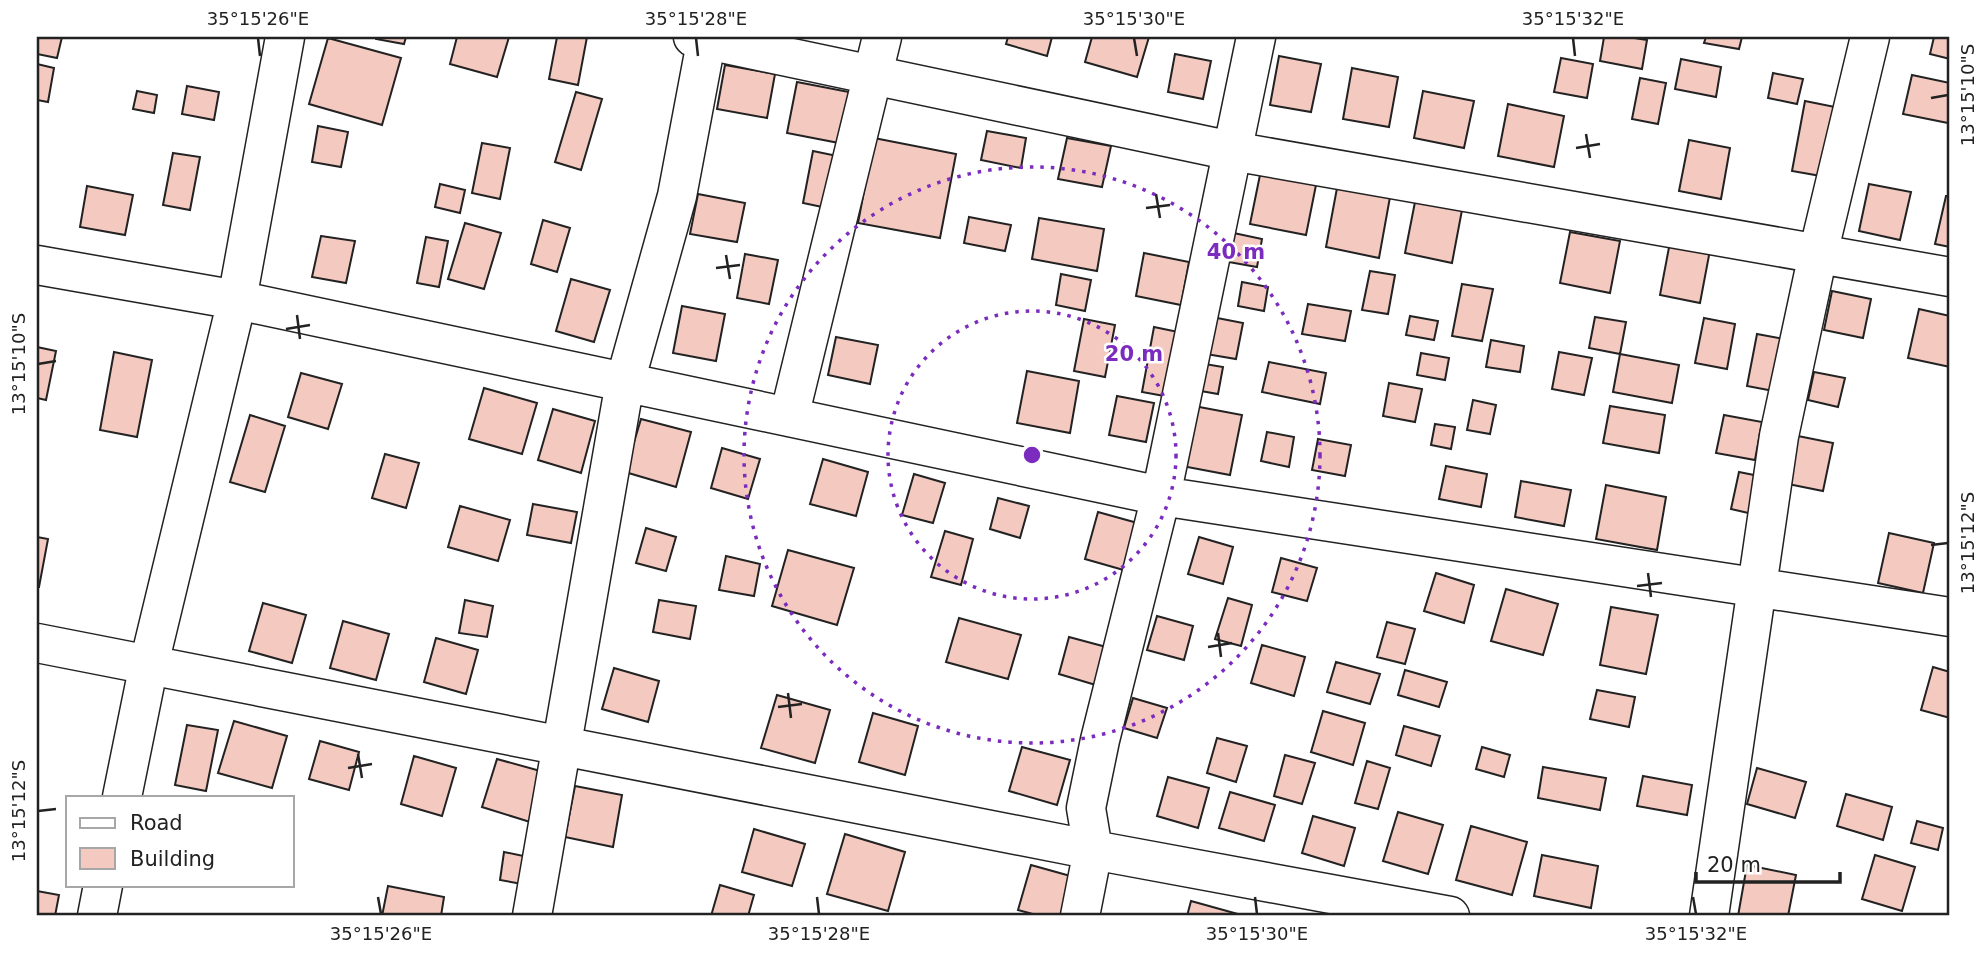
<svg xmlns="http://www.w3.org/2000/svg" width="1987" height="953" font-family="'DejaVu Sans',sans-serif">
<rect width="100%" height="100%" fill="#fff"/>
<path fill="#f3c9c0" stroke="#222" stroke-width="2" d="M 37,37 L 62,37 L 57,58 L 37,54 Z
M 376,37 L 406,37 L 404,44 L 376,39 Z
M 457,37 L 509,37 L 497,77 L 450,64 Z
M 557,37 L 587,37 L 578,85 L 549,79 Z
M 1008,37 L 1052,37 L 1047,56 L 1006,44 Z
M 1092,37 L 1149,37 L 1137,77 L 1085,62 Z
M 1604,37 L 1628,37 L 1647,40 L 1642,69 L 1600,61 Z
M 1706,37 L 1742,37 L 1739,49 L 1704,43 Z
M 1934,37 L 1950,37 L 1950,59 L 1930,54 Z
M 328,38 L 401,58 L 382,125 L 309,104 Z
M 1175,54 L 1211,61 L 1203,99 L 1168,92 Z
M 1279,56 L 1321,64 L 1311,112 L 1270,105 Z
M 1561,58 L 1593,64 L 1587,98 L 1554,92 Z
M 1681,59 L 1721,67 L 1716,97 L 1675,89 Z
M 37,64 L 54,68 L 48,102 L 37,100 Z
M 725,65 L 775,74 L 767,118 L 717,109 Z
M 1352,68 L 1398,77 L 1389,127 L 1343,119 Z
M 1773,73 L 1803,79 L 1797,104 L 1768,98 Z
M 1912,75 L 1950,83 L 1948,123 L 1903,114 Z
M 1640,78 L 1666,83 L 1658,124 L 1632,119 Z
M 797,82 L 849,92 L 839,143 L 787,133 Z
M 187,86 L 219,92 L 214,120 L 182,114 Z
M 137,91 L 157,95 L 154,113 L 133,109 Z
M 1423,91 L 1474,101 L 1464,148 L 1414,138 Z
M 576,92 L 602,99 L 581,170 L 555,162 Z
M 1805,101 L 1835,107 L 1821,176 L 1792,171 Z
M 1508,104 L 1564,116 L 1554,167 L 1498,156 Z
M 318,126 L 348,132 L 341,167 L 312,162 Z
M 987,131 L 1026,138 L 1021,168 L 981,160 Z
M 874,138 L 956,154 L 940,238 L 858,223 Z
M 1067,138 L 1111,146 L 1102,187 L 1058,179 Z
M 1689,140 L 1730,148 L 1721,199 L 1679,191 Z
M 482,143 L 510,148 L 500,199 L 472,193 Z
M 813,151 L 842,157 L 832,209 L 803,203 Z
M 173,153 L 200,157 L 190,210 L 163,205 Z
M 1261,170 L 1317,180 L 1306,235 L 1250,224 Z
M 440,184 L 465,190 L 460,213 L 435,207 Z
M 1869,184 L 1911,192 L 1900,240 L 1859,231 Z
M 87,186 L 133,195 L 125,235 L 80,227 Z
M 1337,188 L 1390,197 L 1379,258 L 1326,247 Z
M 698,194 L 745,203 L 737,242 L 690,234 Z
M 1946,196 L 1950,196 L 1950,247 L 1935,244 Z
M 1415,202 L 1462,210 L 1452,263 L 1405,253 Z
M 969,217 L 1011,225 L 1005,251 L 964,243 Z
M 1039,218 L 1104,229 L 1097,271 L 1032,259 Z
M 543,220 L 570,228 L 557,272 L 531,264 Z
M 465,223 L 501,233 L 484,289 L 448,279 Z
M 1229,232 L 1262,239 L 1257,267 L 1223,261 Z
M 1570,232 L 1620,241 L 1610,293 L 1560,283 Z
M 321,236 L 355,241 L 346,283 L 312,277 Z
M 426,237 L 448,241 L 439,287 L 417,283 Z
M 1670,242 L 1710,250 L 1700,303 L 1660,295 Z
M 1144,253 L 1189,262 L 1181,305 L 1136,296 Z
M 745,254 L 778,260 L 769,304 L 737,298 Z
M 1370,271 L 1395,275 L 1388,314 L 1362,310 Z
M 1061,274 L 1091,280 L 1085,311 L 1056,305 Z
M 571,279 L 610,290 L 594,342 L 556,331 Z
M 1242,282 L 1268,287 L 1264,311 L 1238,306 Z
M 1462,284 L 1493,289 L 1482,341 L 1452,336 Z
M 1832,291 L 1871,299 L 1863,338 L 1824,330 Z
M 1308,304 L 1351,311 L 1345,341 L 1302,334 Z
M 682,306 L 725,314 L 716,361 L 673,353 Z
M 1919,309 L 1950,316 L 1950,367 L 1908,358 Z
M 1207,316 L 1243,323 L 1236,359 L 1200,353 Z
M 1410,316 L 1438,321 L 1434,340 L 1406,335 Z
M 1595,317 L 1626,322 L 1620,354 L 1589,348 Z
M 1704,318 L 1735,324 L 1727,369 L 1695,363 Z
M 1084,319 L 1115,325 L 1105,377 L 1074,371 Z
M 1154,327 L 1183,333 L 1170,397 L 1142,392 Z
M 1757,334 L 1789,340 L 1779,392 L 1747,386 Z
M 836,337 L 878,345 L 870,384 L 828,375 Z
M 1491,340 L 1524,346 L 1520,372 L 1486,367 Z
M 37,347 L 56,351 L 46,400 L 37,398 Z
M 114,352 L 152,360 L 137,437 L 100,430 Z
M 1559,352 L 1592,358 L 1584,395 L 1552,389 Z
M 1421,353 L 1449,358 L 1445,380 L 1417,375 Z
M 1620,354 L 1679,365 L 1672,403 L 1613,392 Z
M 1269,362 L 1326,373 L 1320,404 L 1262,392 Z
M 1199,363 L 1223,367 L 1218,394 L 1195,390 Z
M 1027,371 L 1079,381 L 1070,433 L 1017,423 Z
M 1814,372 L 1845,378 L 1838,407 L 1808,400 Z
M 301,373 L 342,384 L 328,429 L 288,417 Z
M 1389,383 L 1422,389 L 1415,422 L 1383,416 Z
M 484,388 L 537,403 L 522,454 L 469,439 Z
M 1117,396 L 1154,403 L 1146,442 L 1109,435 Z
M 1473,400 L 1496,405 L 1490,434 L 1467,430 Z
M 1194,406 L 1242,415 L 1230,475 L 1182,466 Z
M 1610,406 L 1665,415 L 1659,453 L 1603,443 Z
M 553,409 L 595,421 L 581,473 L 538,460 Z
M 250,415 L 285,426 L 265,492 L 230,482 Z
M 1724,415 L 1762,422 L 1755,460 L 1716,453 Z
M 641,419 L 691,432 L 676,487 L 625,472 Z
M 1435,424 L 1455,427 L 1451,449 L 1431,445 Z
M 1267,432 L 1294,437 L 1289,467 L 1261,461 Z
M 1793,435 L 1833,443 L 1823,491 L 1783,483 Z
M 1318,439 L 1351,445 L 1345,476 L 1312,470 Z
M 722,448 L 760,459 L 748,499 L 711,488 Z
M 385,454 L 419,463 L 406,508 L 372,498 Z
M 823,459 L 868,472 L 856,516 L 810,504 Z
M 1446,466 L 1487,474 L 1481,507 L 1439,499 Z
M 1739,472 L 1764,477 L 1757,515 L 1731,509 Z
M 914,474 L 945,483 L 933,523 L 902,515 Z
M 1521,481 L 1571,490 L 1564,526 L 1515,517 Z
M 1606,485 L 1666,497 L 1657,550 L 1596,539 Z
M 998,498 L 1029,506 L 1020,538 L 990,529 Z
M 533,504 L 577,512 L 571,543 L 527,535 Z
M 460,506 L 510,520 L 498,561 L 448,547 Z
M 1098,512 L 1141,524 L 1127,571 L 1085,559 Z
M 646,528 L 676,537 L 666,571 L 636,563 Z
M 945,531 L 973,539 L 961,585 L 931,577 Z
M 1889,533 L 1934,543 L 1923,593 L 1878,583 Z
M 37,537 L 48,539 L 39,587 L 37,587 Z
M 1199,537 L 1233,547 L 1223,584 L 1188,574 Z
M 788,550 L 854,568 L 837,625 L 772,606 Z
M 726,556 L 760,564 L 754,596 L 719,590 Z
M 1281,558 L 1317,568 L 1307,601 L 1272,592 Z
M 1436,573 L 1474,585 L 1464,623 L 1424,611 Z
M 1506,589 L 1558,604 L 1543,655 L 1491,641 Z
M 1228,598 L 1252,605 L 1241,646 L 1215,639 Z
M 465,600 L 493,606 L 487,637 L 459,633 Z
M 659,600 L 696,606 L 690,639 L 653,632 Z
M 263,603 L 306,615 L 292,663 L 249,651 Z
M 1611,607 L 1658,615 L 1646,674 L 1600,665 Z
M 1157,616 L 1193,626 L 1184,660 L 1147,650 Z
M 959,618 L 1021,635 L 1008,679 L 946,662 Z
M 343,621 L 389,634 L 376,680 L 330,668 Z
M 1387,622 L 1415,629 L 1405,664 L 1377,657 Z
M 1069,637 L 1110,648 L 1099,686 L 1059,674 Z
M 436,638 L 478,650 L 466,694 L 424,682 Z
M 1262,645 L 1305,657 L 1294,696 L 1251,683 Z
M 1336,662 L 1380,674 L 1370,704 L 1327,692 Z
M 1933,667 L 1950,672 L 1950,718 L 1921,710 Z
M 614,668 L 659,681 L 648,722 L 602,709 Z
M 1405,670 L 1447,682 L 1439,707 L 1398,695 Z
M 1597,690 L 1635,697 L 1629,727 L 1590,719 Z
M 777,695 L 830,710 L 815,763 L 761,748 Z
M 1133,698 L 1167,708 L 1157,738 L 1124,728 Z
M 1323,711 L 1365,723 L 1353,765 L 1311,752 Z
M 873,713 L 918,726 L 905,775 L 859,762 Z
M 234,721 L 287,736 L 272,788 L 218,773 Z
M 187,725 L 218,730 L 206,791 L 175,785 Z
M 1404,726 L 1440,736 L 1431,766 L 1396,755 Z
M 1217,738 L 1247,746 L 1236,782 L 1207,773 Z
M 320,741 L 359,752 L 349,790 L 309,779 Z
M 1022,747 L 1070,760 L 1057,805 L 1009,791 Z
M 1482,747 L 1510,755 L 1504,777 L 1476,769 Z
M 1285,755 L 1315,763 L 1302,804 L 1274,796 Z
M 414,756 L 456,768 L 442,816 L 401,804 Z
M 497,759 L 544,772 L 530,822 L 482,807 Z
M 1367,761 L 1390,768 L 1378,809 L 1355,803 Z
M 1543,767 L 1606,778 L 1600,810 L 1538,798 Z
M 1757,768 L 1806,782 L 1795,818 L 1747,804 Z
M 1643,776 L 1692,785 L 1687,815 L 1637,806 Z
M 1168,777 L 1209,788 L 1198,828 L 1157,816 Z
M 575,786 L 622,795 L 613,847 L 565,837 Z
M 1230,792 L 1275,805 L 1264,841 L 1219,828 Z
M 1846,794 L 1892,807 L 1883,840 L 1837,826 Z
M 1398,812 L 1443,825 L 1428,874 L 1383,861 Z
M 1313,816 L 1355,828 L 1344,866 L 1302,853 Z
M 1917,821 L 1943,828 L 1938,850 L 1911,843 Z
M 1471,826 L 1527,842 L 1512,895 L 1456,880 Z
M 754,829 L 805,844 L 792,886 L 742,872 Z
M 845,834 L 905,852 L 888,911 L 827,894 Z
M 504,852 L 533,858 L 528,885 L 500,880 Z
M 1542,855 L 1598,866 L 1591,908 L 1534,896 Z
M 1875,855 L 1915,867 L 1902,911 L 1862,899 Z
M 1031,865 L 1074,877 L 1063,916 L 1040,916 L 1018,910 Z
M 1747,865 L 1796,875 L 1788,916 L 1738,916 Z
M 720,885 L 754,895 L 748,916 L 711,916 Z
M 388,886 L 444,897 L 441,916 L 382,916 Z
M 37,891 L 59,895 L 55,916 L 37,916 Z
M 1191,901 L 1245,916 L 1187,916 Z"/>
<g fill="none" stroke-linecap="round" stroke-linejoin="round">
<defs>
<path id="minor" d="M 693,37 L 1232,151 L 1950,277
M 37,265 L 237,300 L 1161,496 L 1950,617
M 789,417 L 882,37
M 37,643 L 1093,850 L 1450,916
M 122,797 L 149,664 L 237,300 L 285,37
M 97,916 L 103,885
M 532,916 L 625,382 L 677,196 L 707,37
M 1080,916 L 1093,850 L 1086,808 L 1100,740 L 1161,496 L 1256,37
M 1709,916 L 1779,436 L 1818,254 L 1870,37"/>
</defs>
<use href="#minor" stroke="#222" stroke-width="41"/>
<use href="#minor" stroke="#fff" stroke-width="38"/>
</g>
<path fill="none" stroke="#222" stroke-width="2.5" d="M 258,38 L 260,56M 696,38 L 698,56M 1134,38 L 1137,56M 1573,38 L 1575,56M 1931,98 L 1948,95M 1586,134 L 1590,158M 1576,148 L 1600,144M 1156,194 L 1160,218M 1146,208 L 1170,205M 726,255 L 730,279M 716,268 L 740,265M 297,315 L 300,339M 286,329 L 310,325M 38,364 L 56,361M 1931,545 L 1948,543M 1648,573 L 1651,597M 1637,586 L 1662,583M 1218,633 L 1221,657M 1208,647 L 1232,643M 788,693 L 791,718M 778,707 L 802,704M 358,754 L 362,778M 348,768 L 372,764M 38,811 L 56,809M 378,897 L 381,914M 817,897 L 819,914M 1255,897 L 1257,914M 1693,897 L 1696,914"/>
<g fill="none" stroke="#7b2cbf" stroke-width="3.5" stroke-dasharray="3.5 7">
<circle cx="1032" cy="455" r="144"/>
<circle cx="1032" cy="455" r="288"/>
</g>
<circle cx="1032" cy="455" r="10" fill="#7b2cbf" stroke="#fff" stroke-width="3.5"/>
<g font-size="21" text-anchor="middle" font-weight="bold" fill="#7b2cbf" stroke="#fff" stroke-width="5" stroke-linejoin="round" paint-order="stroke">
<text x="1236" y="259">40 m</text>
<text x="1134" y="361">20 m</text>
</g>
<rect width="1987" height="953" fill="none" stroke="#ffffff" stroke-width="77"/>
<rect x="66" y="796" width="228" height="91" fill="#ffffff" stroke="#a7a7a7" stroke-width="2"/>
<rect x="80" y="818" width="35" height="10" fill="#ffffff" stroke="#a7a7a7" stroke-width="2"/>
<text x="130" y="830" font-size="21" fill="#222222">Road</text>
<rect x="80" y="848" width="35" height="21" fill="#f3c9c0" stroke="#a7a7a7" stroke-width="2"/>
<text x="130" y="866" font-size="21" fill="#222222">Building</text>
<path d="M1696 872v10h144v-10" fill="none" stroke="#222222" stroke-width="3.5"/>
<text x="1707" y="872" font-size="21" fill="#222222" stroke="#ffffff" stroke-width="5" paint-order="stroke">20 m</text>
<rect x="38" y="38" width="1910" height="876" fill="none" stroke="#222" stroke-width="2.5"/>
<g font-size="18" text-anchor="middle" fill="#222">
<text x="258" y="25">35°15'26"E</text>
<text x="696" y="25">35°15'28"E</text>
<text x="1134" y="25">35°15'30"E</text>
<text x="1573" y="25">35°15'32"E</text>
<text transform="translate(1968 95) rotate(-90)" y="6">13°15'10"S</text>
<text transform="translate(19 364) rotate(-90)" y="6">13°15'10"S</text>
<text transform="translate(1968 543) rotate(-90)" y="6">13°15'12"S</text>
<text transform="translate(19 811) rotate(-90)" y="6">13°15'12"S</text>
<text x="381" y="940">35°15'26"E</text>
<text x="819" y="940">35°15'28"E</text>
<text x="1257" y="940">35°15'30"E</text>
<text x="1696" y="940">35°15'32"E</text>
</g>
</svg>
